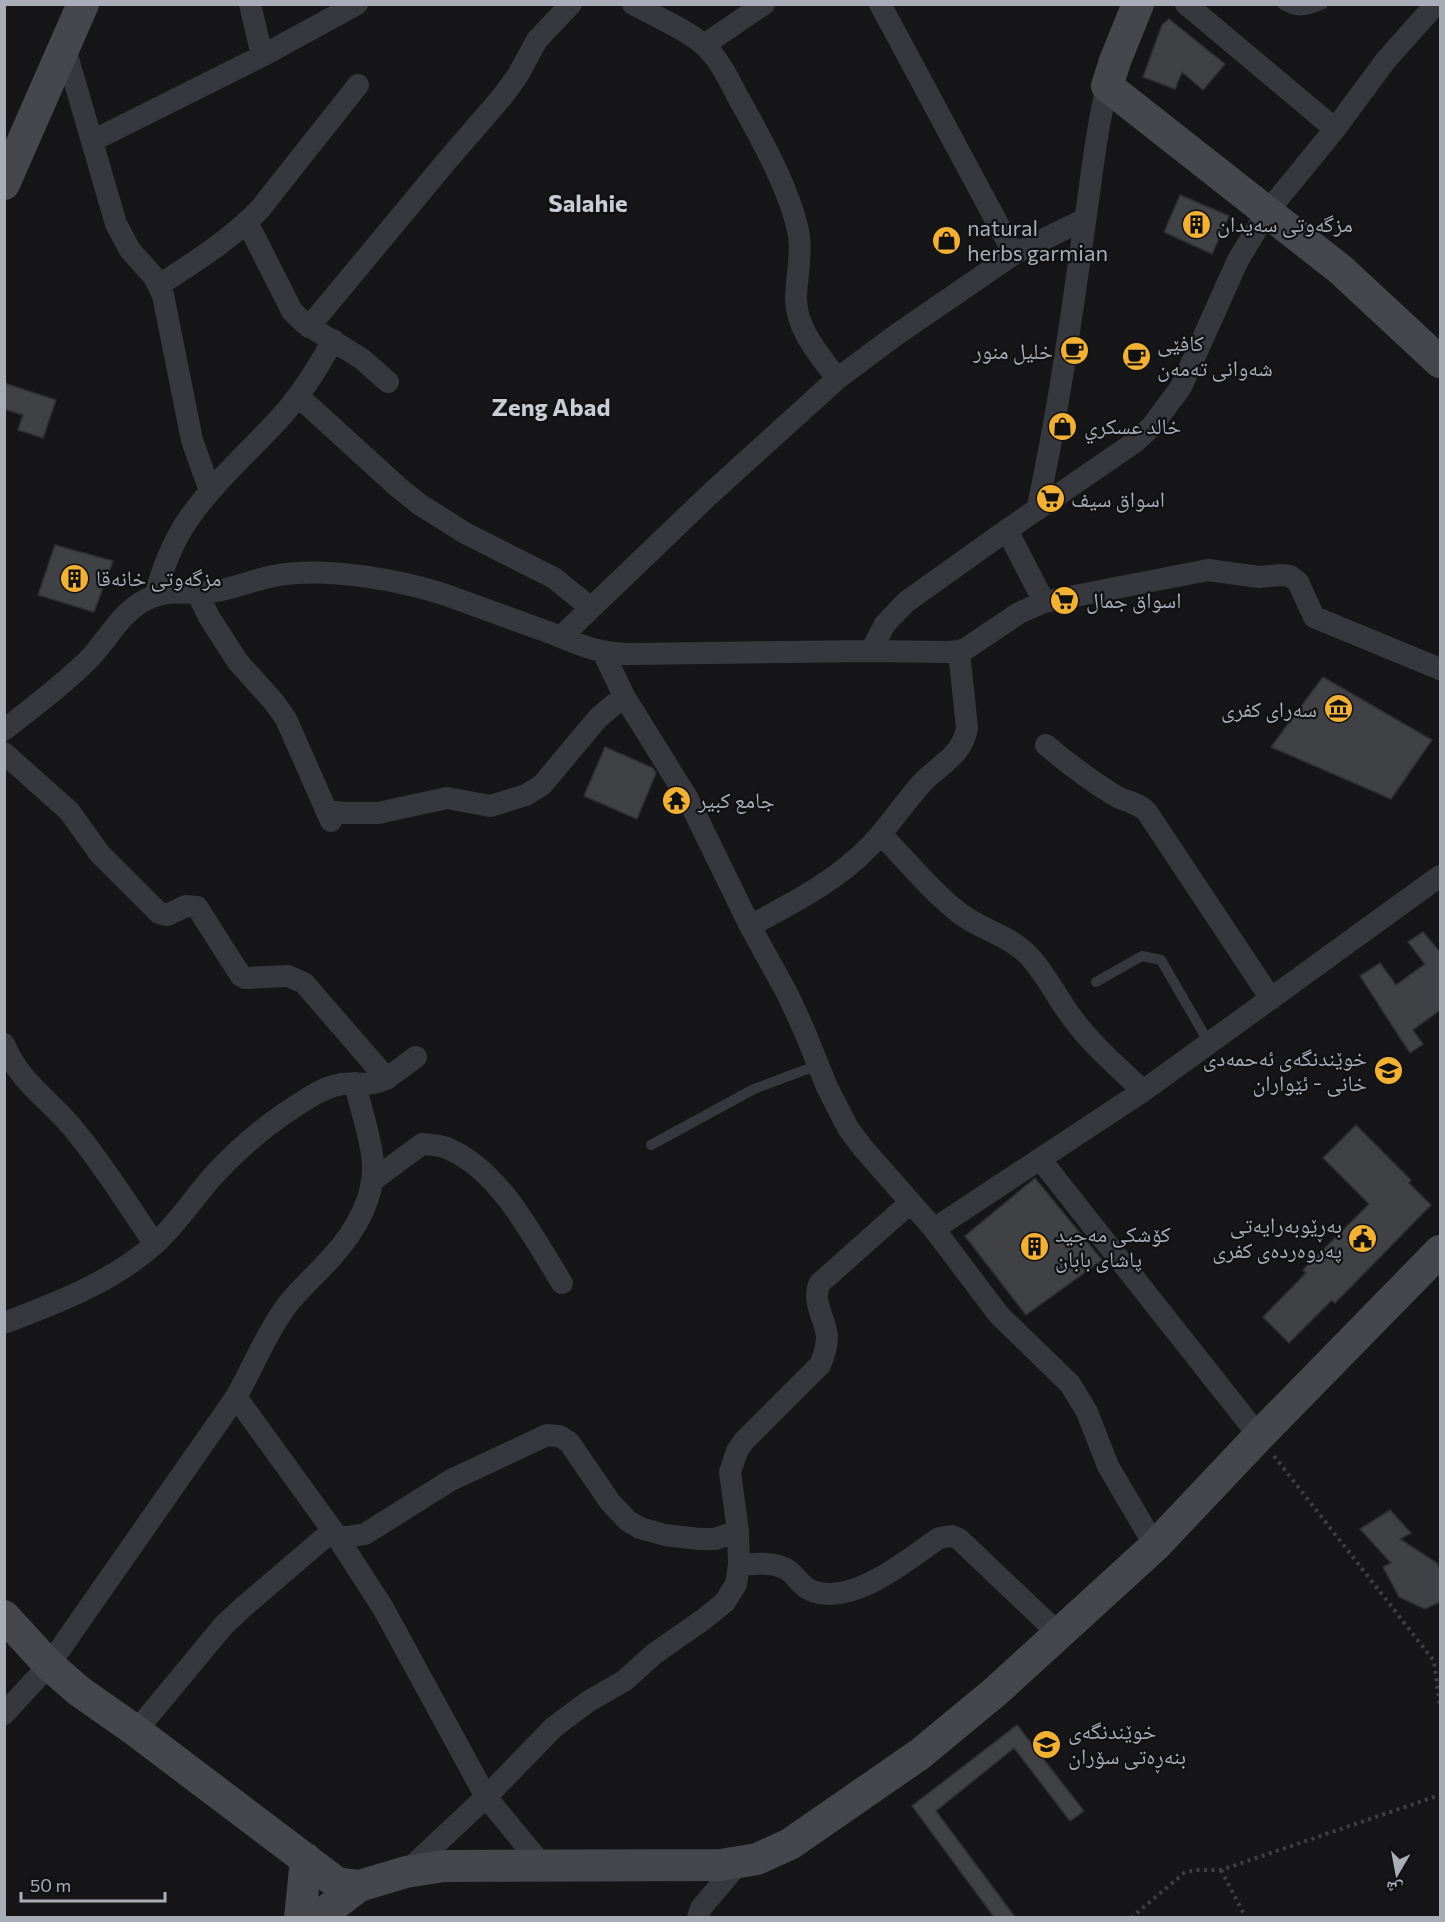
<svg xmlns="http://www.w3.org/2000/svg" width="1445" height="1922" font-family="Commissioner,'Noto Naskh Arabic',sans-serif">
<rect width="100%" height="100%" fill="#161618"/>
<path fill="#404145" stroke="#303034" stroke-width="1.5" d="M 1169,19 L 1225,64 L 1203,90 L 1182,72 L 1175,89 L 1143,77 L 1162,25 Z
M 1180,195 L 1229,216 L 1212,254 L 1164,232 Z
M 4,383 L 56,400 L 43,438 L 18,430 L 23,415 L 4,409 Z
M 55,545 L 113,561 L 94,612 L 38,595 Z
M 1323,677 L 1432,740 L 1391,799 L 1271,747 Z
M 605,747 L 653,768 L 656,773 L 637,819 L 584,796 Z
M 1423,932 L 1440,952 L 1440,1010 L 1413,1030 L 1423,1044 L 1410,1053 L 1360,976 L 1380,963 L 1396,985 L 1425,964 L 1408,942 Z
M 1356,1125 L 1411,1180 L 1409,1183 L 1431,1205 L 1335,1303 L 1332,1300 L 1289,1343 L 1263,1317 L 1306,1273 L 1303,1270 L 1369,1204 L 1323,1158 Z
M 1035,1178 L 1102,1260 L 1026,1315 L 965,1236 Z
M 1390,1510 L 1411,1533 L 1400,1539 L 1437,1563 L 1440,1568 L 1440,1602 L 1425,1609 L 1399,1597 L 1383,1567 L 1391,1563 L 1360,1529 Z
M 1017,1725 L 1084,1811 L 1070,1821 L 1014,1748 L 936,1811 L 1015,1917 L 994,1917 L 912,1806 Z"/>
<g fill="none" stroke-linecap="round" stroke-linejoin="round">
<path stroke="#3d3f44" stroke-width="4" stroke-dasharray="3 4.5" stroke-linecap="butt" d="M 1274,1456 L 1434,1661 L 1440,1706
M 1221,1870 L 1246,1918
M 1131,1918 L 1184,1873 L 1194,1870 L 1221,1870 L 1440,1795"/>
<path stroke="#37383d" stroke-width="10" d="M 1282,4 C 1296,14 1308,11 1323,4
M 1096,982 L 1142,956 L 1161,960 L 1209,1043
M 651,1145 L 754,1089 L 818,1065"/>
<path stroke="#37383d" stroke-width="22" d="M 250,4 L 262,56
M 633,4 C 656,17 684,28 704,45 C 720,60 729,80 739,99 C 760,136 792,194 799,236 C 802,258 796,278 796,300 C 797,331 820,355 837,379
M 880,4 L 1014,254
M 1186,4 L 1335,129
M 64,45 L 116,224 L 130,250 L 154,277 L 163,295 L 192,440 L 210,491
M 704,45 L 764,4
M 92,141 L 262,56 L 357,4
M 247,222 L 292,311 L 304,323 L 362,359 L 388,382
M 159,285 C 195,262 230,240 260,209 L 358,85
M 309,327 L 445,163 L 502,97 L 518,75 L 537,40 L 571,4
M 298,396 L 398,487 L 419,504 L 465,533 L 554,578 L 591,608
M 1037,510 C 1057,419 1070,327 1083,235 C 1091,185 1095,135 1107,86
M 1007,530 L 1044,602
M 197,592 L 209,617 L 238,662 L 274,702 L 286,719 L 331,821
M 155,596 C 162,570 172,544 187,521 C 213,483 248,453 279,419 C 301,395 318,368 333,340
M 561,637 L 709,495 L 837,379 L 896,335 L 1014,254 L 1085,219
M 871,651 L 885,624 L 906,602 L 1007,530 L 1135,442 L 1152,426 L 1181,387 L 1238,260 L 1268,211 L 1335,129 L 1386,60 L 1436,4
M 603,652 L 624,696 L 688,799 L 750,926 L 788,995 L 804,1030 L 827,1087 L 848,1128 L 862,1147 L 934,1229 L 999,1315 L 1070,1384 L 1087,1412 L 1108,1466 L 1155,1546
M 4,730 C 33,707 62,686 88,660 C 106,642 118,617 140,603 C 166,587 183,595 210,592 C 235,589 259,577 285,574 C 332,568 400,580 446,595 C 480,607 514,620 548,632 C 579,644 596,654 631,654 L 871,651 L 949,652 L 959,651 L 967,648 L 1019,613 L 1044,602 L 1208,570 L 1259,577 L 1281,575 L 1290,576 L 1298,582 L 1314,617 L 1440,669
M 1046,745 C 1067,763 1090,780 1114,795 C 1125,802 1138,802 1147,812 L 1271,999
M 4,753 L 69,811 L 100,854 L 159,913 L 167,915 L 186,906 L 197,907 L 241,976 L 245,978 L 288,976 L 304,983 L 387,1079
M 327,811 L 345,813 L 378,813 L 447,798 L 490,806 L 526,795 L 542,785 L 598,718 L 624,696
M 881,834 C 906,860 930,890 958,912 C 979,929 1006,934 1025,952 C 1045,971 1056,997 1073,1019 C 1093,1046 1119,1068 1143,1091
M 750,926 C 792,903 835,882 869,847 C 888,828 903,804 922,783 C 940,764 962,756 967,728 L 959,651
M 4,1044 C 21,1085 50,1099 76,1132 C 105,1167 129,1207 155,1244
M 1040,1159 L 1259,1436
M 372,1181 L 422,1144 C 431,1145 442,1145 449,1149 C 501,1172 533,1237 562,1283
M 934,1229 L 1143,1091 L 1440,876
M 4,1323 C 57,1303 115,1281 157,1242 C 178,1222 194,1198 213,1176 C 235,1152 259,1131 285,1113 C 302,1102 322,1087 342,1084 C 354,1082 367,1086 378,1082 C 392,1077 404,1065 416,1057
M 236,1397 L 336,1535 L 383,1608 L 486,1797 L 543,1866
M 739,1565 C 755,1564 775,1561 789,1571 C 797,1577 801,1586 810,1590 C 851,1608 907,1560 939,1538 L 952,1536 L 959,1539 L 1059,1634
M 4,1714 L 49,1665 L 236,1397 C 253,1368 265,1335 285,1308 C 298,1290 316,1275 331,1258 C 356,1231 378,1193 372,1155 C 369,1131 360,1107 355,1083
M 136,1731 L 224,1625 L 241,1609 L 324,1538 L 332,1535 L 348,1537 L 365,1534 L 451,1480 L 547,1435 L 559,1436 L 569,1442 L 610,1502 L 628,1521 L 640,1528 L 665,1535 L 699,1539 L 715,1539 L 738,1531
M 406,1872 L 486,1797 L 554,1727 L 589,1701 L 624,1681 L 654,1654 L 704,1619 L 725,1602 L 736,1584 L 739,1565 L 738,1531 L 730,1472 L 737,1451 L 744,1441 L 820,1365 C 824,1356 827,1347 827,1336 C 825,1318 811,1301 820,1283 L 910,1203
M 698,1918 L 701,1908 L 739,1863"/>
<path stroke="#45474d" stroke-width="32" d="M 1138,4 L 1115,61 L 1107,86 L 1341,270 L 1440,362
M 4,184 L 83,4
M 4,1616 L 49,1665 L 79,1691 L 136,1731 L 337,1883 L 359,1886 L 406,1872 L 444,1866 L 721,1865 L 757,1859 L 790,1844 L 920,1754 L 995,1692 L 1155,1546 L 1259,1436 L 1440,1251
M 300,1918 L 306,1859
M 317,1918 L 359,1886"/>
</g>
<defs>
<symbol id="building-disc" viewBox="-11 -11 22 22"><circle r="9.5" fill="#f2b134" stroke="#111113"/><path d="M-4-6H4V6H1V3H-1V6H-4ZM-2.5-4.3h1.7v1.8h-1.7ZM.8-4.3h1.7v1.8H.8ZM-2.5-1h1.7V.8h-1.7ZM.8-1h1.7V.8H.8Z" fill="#111"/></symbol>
<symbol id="shop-disc" viewBox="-11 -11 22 22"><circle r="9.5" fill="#f2b134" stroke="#111113"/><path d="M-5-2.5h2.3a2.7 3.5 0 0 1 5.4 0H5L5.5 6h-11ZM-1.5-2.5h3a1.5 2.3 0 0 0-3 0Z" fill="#111"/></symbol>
<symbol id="cafe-disc" viewBox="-11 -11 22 22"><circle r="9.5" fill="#f2b134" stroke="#111113"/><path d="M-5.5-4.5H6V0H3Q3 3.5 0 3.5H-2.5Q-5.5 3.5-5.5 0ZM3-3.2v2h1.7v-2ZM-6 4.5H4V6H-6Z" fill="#111"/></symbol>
<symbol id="supermarket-disc" viewBox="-11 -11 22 22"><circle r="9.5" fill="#f2b134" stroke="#111113"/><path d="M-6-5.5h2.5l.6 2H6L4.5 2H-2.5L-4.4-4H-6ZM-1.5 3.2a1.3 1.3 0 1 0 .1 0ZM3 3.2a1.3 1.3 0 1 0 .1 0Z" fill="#111"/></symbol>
<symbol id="museum-disc" viewBox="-11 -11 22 22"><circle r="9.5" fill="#f2b134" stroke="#111113"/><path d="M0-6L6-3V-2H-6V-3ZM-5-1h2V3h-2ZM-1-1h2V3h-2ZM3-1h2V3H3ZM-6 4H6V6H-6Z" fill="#111"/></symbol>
<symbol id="temple-disc" viewBox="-11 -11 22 22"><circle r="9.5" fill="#f2b134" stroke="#111113"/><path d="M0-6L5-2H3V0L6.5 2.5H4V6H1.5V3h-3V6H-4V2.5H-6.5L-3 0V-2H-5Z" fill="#111"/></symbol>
<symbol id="school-disc" viewBox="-11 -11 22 22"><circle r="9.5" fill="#f2b134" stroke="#111113"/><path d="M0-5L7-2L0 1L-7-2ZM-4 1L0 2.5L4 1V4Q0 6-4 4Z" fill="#111"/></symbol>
<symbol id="civic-disc" viewBox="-11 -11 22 22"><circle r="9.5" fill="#f2b134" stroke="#111113"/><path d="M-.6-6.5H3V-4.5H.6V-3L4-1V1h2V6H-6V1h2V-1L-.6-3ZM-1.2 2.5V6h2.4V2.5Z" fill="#111"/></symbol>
</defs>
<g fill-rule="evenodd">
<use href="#building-disc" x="1180" y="208" width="33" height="33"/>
<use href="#shop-disc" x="930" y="224" width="33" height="33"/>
<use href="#cafe-disc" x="1058" y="334" width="33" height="33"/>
<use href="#cafe-disc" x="1120" y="340" width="33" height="33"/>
<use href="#shop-disc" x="1046" y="410" width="33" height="33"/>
<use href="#supermarket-disc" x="1034" y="482" width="33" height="33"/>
<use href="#building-disc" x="58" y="562" width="33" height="33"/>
<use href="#supermarket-disc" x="1048" y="584" width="33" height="33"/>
<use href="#museum-disc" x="1322" y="692" width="33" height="33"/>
<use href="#temple-disc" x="660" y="784" width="33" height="33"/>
<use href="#school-disc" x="1372" y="1054" width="33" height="33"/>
<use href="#civic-disc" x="1346" y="1222" width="33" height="33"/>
<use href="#building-disc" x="1018" y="1230" width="33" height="33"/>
<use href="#school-disc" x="1030" y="1728" width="33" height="33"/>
</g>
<g text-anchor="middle" stroke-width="4.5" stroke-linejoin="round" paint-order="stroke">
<g font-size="22" fill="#a8adb8" stroke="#111113" text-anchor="start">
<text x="1217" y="232">مزگەوتی سەیدان</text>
<text x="967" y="236">natural<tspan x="967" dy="25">herbs garmian</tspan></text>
<text x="1157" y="351">کافێی<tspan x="1157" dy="25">شەوانی تەمەن</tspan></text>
<text x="1053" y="359" text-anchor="end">خلیل منور</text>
<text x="1084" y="434">خالد عسکري</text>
<text x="1071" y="507">اسواق سيف</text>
<text x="96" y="586">مزگەوتی خانەقا</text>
<text x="1086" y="608">اسواق جمال</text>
<text x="1317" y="717" text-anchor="end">سەرای کفری</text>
<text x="698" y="808">جامع كبير</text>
<text x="1367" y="1066" text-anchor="end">خوێندنگەی ئەحمەدی<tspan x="1367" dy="25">خانی - ئێواران</tspan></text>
<text x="1342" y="1233" text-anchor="end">بەڕێوبەرایەتی<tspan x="1342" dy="25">پەروەردەی کفری</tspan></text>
<text x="1055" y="1242">کۆشکی مەجید<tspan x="1055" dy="25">پاشای بابان</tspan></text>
<text x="1068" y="1739">خوێندنگەی<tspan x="1068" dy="25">بنەڕەتی سۆران</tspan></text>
</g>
<g font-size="24" font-weight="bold" fill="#c9ccd4" stroke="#111113">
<text x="588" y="212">Salahie</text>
<text x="551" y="416">Zeng Abad</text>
</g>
</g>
<rect width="1445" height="1922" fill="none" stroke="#a8adb8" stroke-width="12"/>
<g transform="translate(1397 1874) rotate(190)" stroke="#111113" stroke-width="4.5" paint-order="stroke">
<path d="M0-4.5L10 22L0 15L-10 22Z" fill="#a8adb8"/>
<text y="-9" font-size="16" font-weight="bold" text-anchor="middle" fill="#a8adb8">ش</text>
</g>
<path d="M21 1892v9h144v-9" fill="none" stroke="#a8adb8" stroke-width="3"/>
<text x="30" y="1892" font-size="18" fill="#a8adb8" stroke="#111113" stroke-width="4.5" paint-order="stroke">50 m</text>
</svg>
